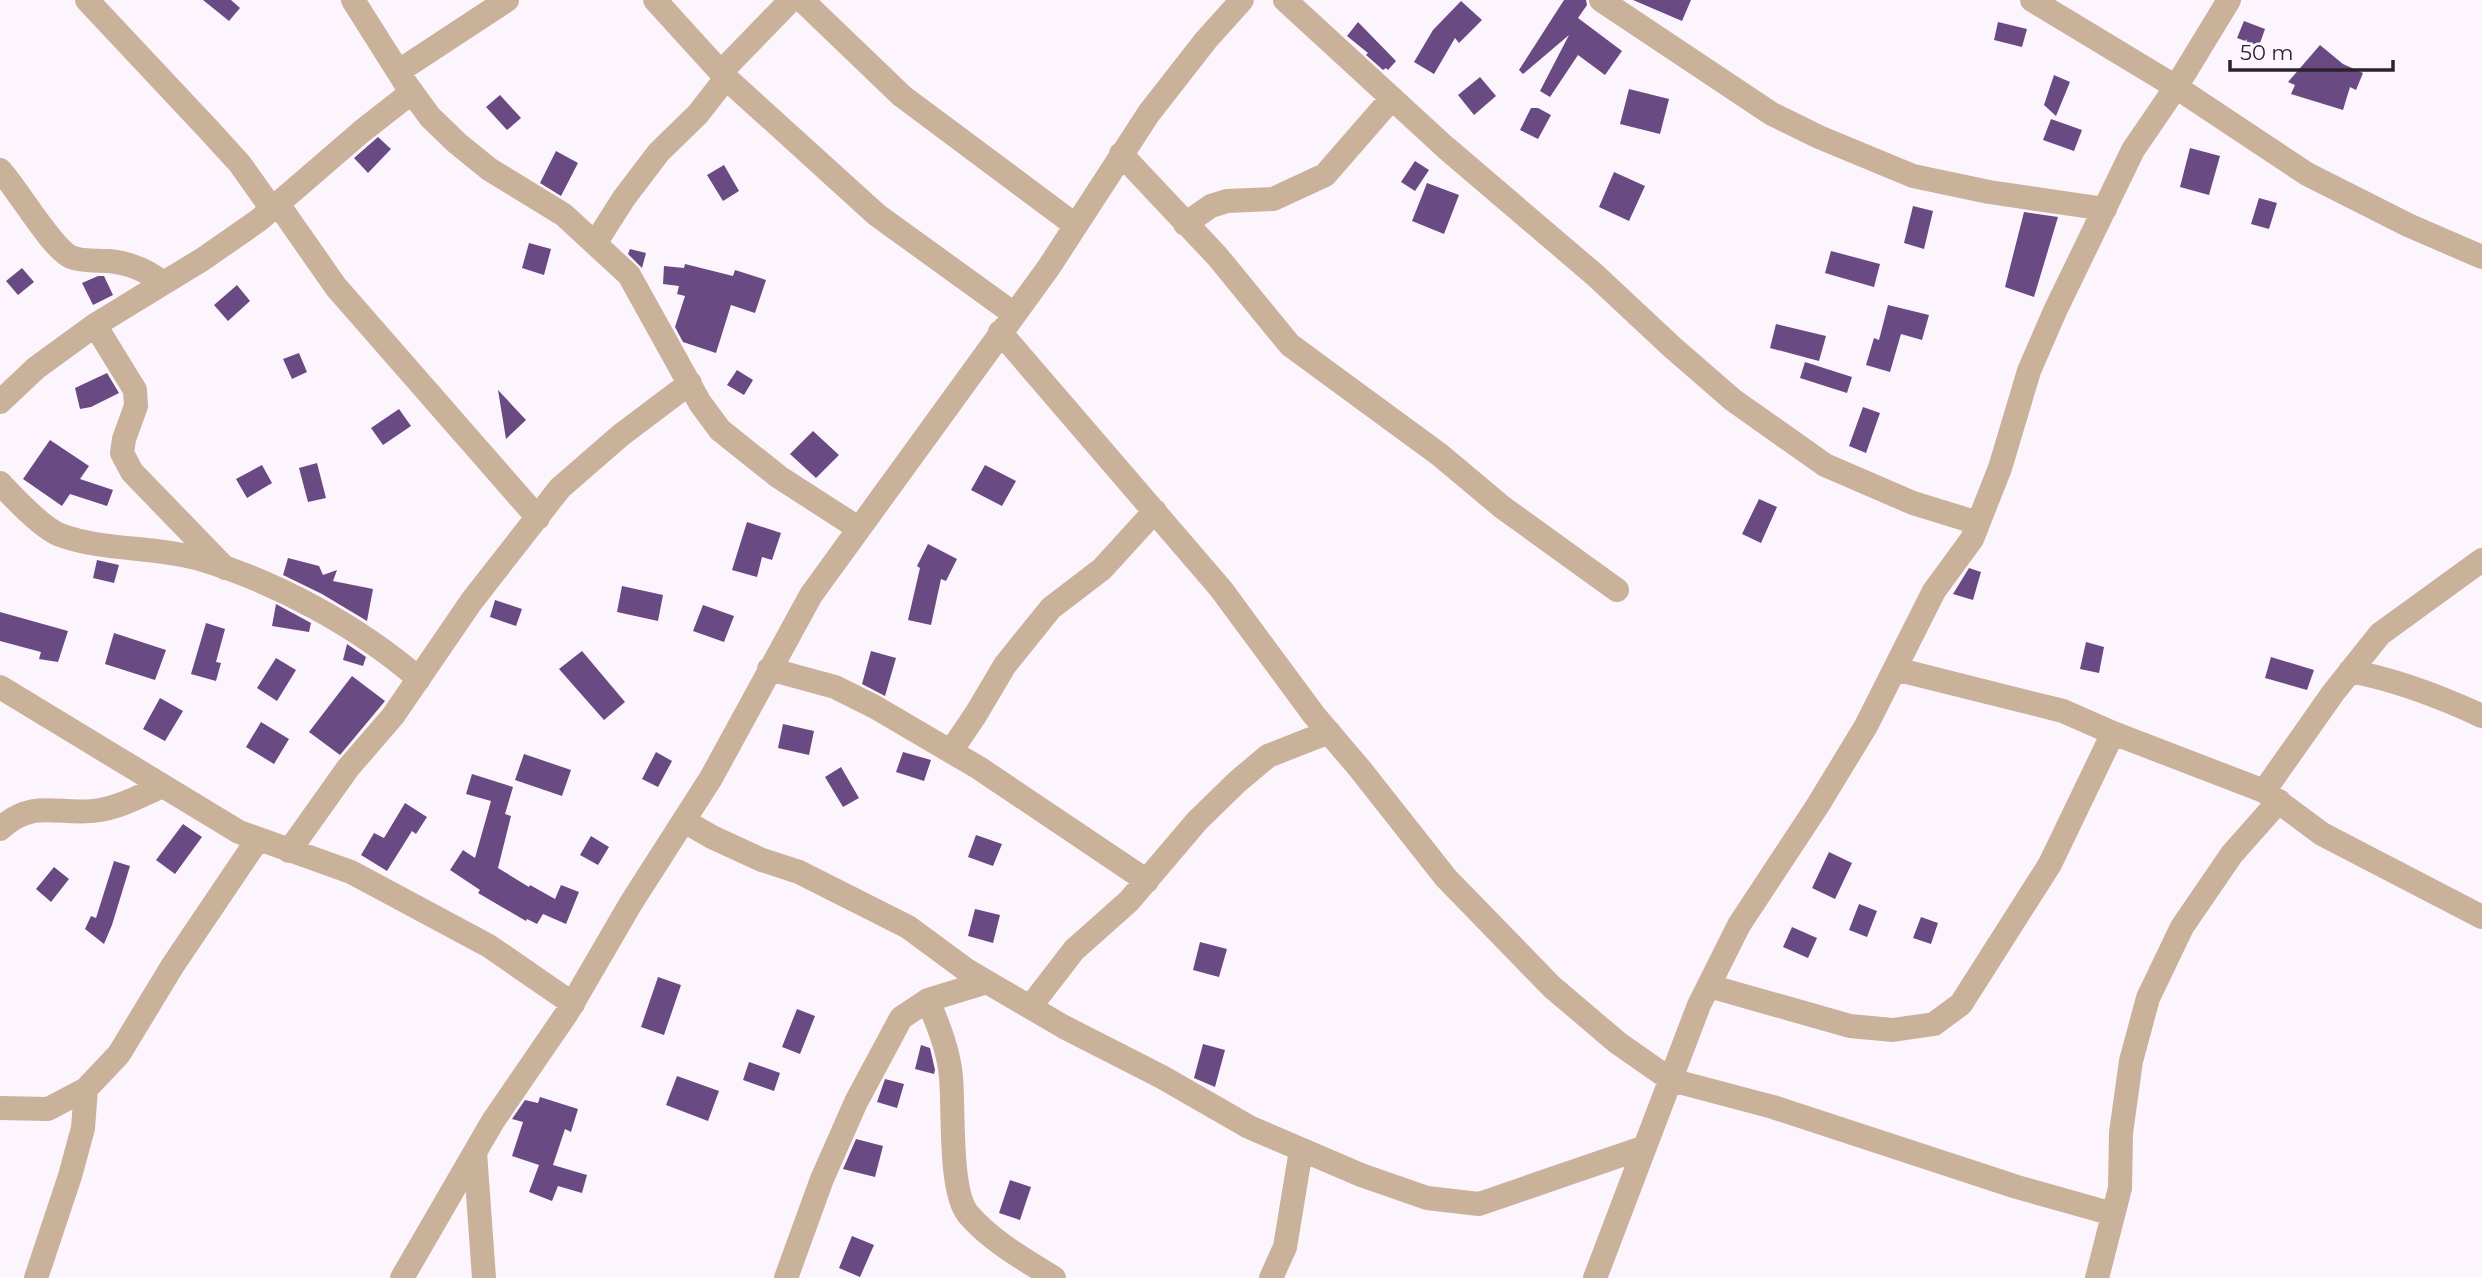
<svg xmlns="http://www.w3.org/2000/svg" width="2482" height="1278" font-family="Montserrat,sans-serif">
<rect width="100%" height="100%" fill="#fdf5fe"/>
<path fill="#694a82" d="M 203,0 L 231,0 L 240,8 L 229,21 Z
M 1564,0 L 1586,0 L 1587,5 L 1578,18 L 1622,51 L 1605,75 L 1578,55 L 1550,97 L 1540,91 L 1569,35 L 1523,74 L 1519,70 Z
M 1633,0 L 1691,0 L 1682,21 Z
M 1461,1 L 1482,20 L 1459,43 L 1455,38 L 1434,74 L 1414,62 L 1433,30 Z
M 2244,21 L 2265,29 L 2259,46 L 2237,38 Z
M 1358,22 L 1396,61 L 1388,70 L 1386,68 L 1383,70 L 1366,55 L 1368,53 L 1347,36 Z
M 1998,22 L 2027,29 L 2022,47 L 1994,40 Z
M 2320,45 L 2343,64 L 2363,73 L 2356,90 L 2350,87 L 2343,110 L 2291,94 L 2295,85 L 2288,82 Z
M 2054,75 L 2070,82 L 2056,116 L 2044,105 Z
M 1480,77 L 1496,96 L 1474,115 L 1458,95 Z
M 1629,89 L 1669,99 L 1660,134 L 1620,124 Z
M 500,95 L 521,118 L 507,130 L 486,107 Z
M 1531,108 L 1538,108 L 1551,115 L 1538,139 L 1520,130 Z
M 2051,119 L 2082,130 L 2074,151 L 2043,140 Z
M 378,137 L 391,149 L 368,173 L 354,158 Z
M 2190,148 L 2220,156 L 2209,195 L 2180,187 Z
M 556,151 L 578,163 L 561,196 L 540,183 Z
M 1415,161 L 1429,170 L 1415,191 L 1401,182 Z
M 724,165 L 739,191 L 723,201 L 707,175 Z
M 1614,172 L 1645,186 L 1629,221 L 1599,207 Z
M 1427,183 L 1459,195 L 1444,234 L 1412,221 Z
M 2259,198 L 2277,203 L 2269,229 L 2251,224 Z
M 1913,206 L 1933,211 L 1924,249 L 1904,243 Z
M 2024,212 L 2058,217 L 2034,297 L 2005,287 Z
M 529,243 L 551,249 L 544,275 L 522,268 Z
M 630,249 L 646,253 L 642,268 L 628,254 Z
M 1831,251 L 1880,264 L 1874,287 L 1825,273 Z
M 685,264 L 733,276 L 735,270 L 766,280 L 755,313 L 731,305 L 716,353 L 683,342 L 675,327 L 685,296 L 677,294 L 679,286 L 663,284 L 664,266 L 684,268 Z
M 22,268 L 34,282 L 18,295 L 6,281 Z
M 98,276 L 104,276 L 113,295 L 93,305 L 82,283 Z
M 237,285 L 250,301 L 228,321 L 214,305 Z
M 1888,305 L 1929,315 L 1922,340 L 1901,334 L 1890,372 L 1866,365 L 1874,338 L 1879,340 Z
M 1776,324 L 1826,336 L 1819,361 L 1770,348 Z
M 299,353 L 307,372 L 292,379 L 283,359 Z
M 1805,362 L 1852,377 L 1847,393 L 1800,378 Z
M 737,370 L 753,380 L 744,395 L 727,385 Z
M 107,373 L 119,393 L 91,407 L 80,409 L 75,388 Z
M 498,390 L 526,420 L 506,439 Z
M 1863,407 L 1880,413 L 1866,453 L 1849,446 Z
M 399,409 L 411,426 L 383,445 L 371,428 Z
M 813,431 L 839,455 L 816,478 L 790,454 Z
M 50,440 L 89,466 L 80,479 L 113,490 L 107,506 L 70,494 L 62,506 L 23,479 Z
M 317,463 L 326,498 L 308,502 L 299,468 Z
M 262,465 L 272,483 L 247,498 L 236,479 Z
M 985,465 L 1016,481 L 1002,506 L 971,490 Z
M 1759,499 L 1777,507 L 1761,543 L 1742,534 Z
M 747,522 L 781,533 L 772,560 L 762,557 L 757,577 L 732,570 Z
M 928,544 L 957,559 L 946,581 L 941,579 L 931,625 L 908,620 L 920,568 L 917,566 Z
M 288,558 L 319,566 L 323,575 L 337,570 L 333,581 L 373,589 L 367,621 L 322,594 L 283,575 Z
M 97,560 L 119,565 L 114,583 L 93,578 Z
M 1969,568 L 1981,572 L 1973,600 L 1953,594 Z
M 622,586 L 663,595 L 658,621 L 617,612 Z
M 495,600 L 522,609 L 516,626 L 490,617 Z
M 276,604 L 311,623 L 309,632 L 272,626 Z
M 703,605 L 734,616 L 724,642 L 693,631 Z
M 0,612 L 68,631 L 58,662 L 39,659 L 41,652 L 0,641 Z
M 206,623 L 225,629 L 216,662 L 221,663 L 216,681 L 191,674 Z
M 114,633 L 166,650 L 155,680 L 105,664 Z
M 2086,642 L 2104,647 L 2099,673 L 2080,669 Z
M 347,644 L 366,657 L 363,666 L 343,660 Z
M 582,651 L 625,702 L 604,720 L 559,669 Z
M 871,651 L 896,658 L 885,696 L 862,684 Z
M 2271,657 L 2314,670 L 2307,690 L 2265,678 Z
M 276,658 L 296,670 L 277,701 L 257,688 Z
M 352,676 L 385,701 L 340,755 L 309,732 Z
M 160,698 L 183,711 L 165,741 L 143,729 Z
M 261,722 L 289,739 L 274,764 L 246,747 Z
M 783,724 L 814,731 L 809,755 L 778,748 Z
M 656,752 L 672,761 L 658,787 L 642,779 Z
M 903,752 L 931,760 L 924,781 L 896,772 Z
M 524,754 L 571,770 L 562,796 L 515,780 Z
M 841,767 L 859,798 L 843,807 L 825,777 Z
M 472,774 L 513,787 L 505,814 L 511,816 L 498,868 L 529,887 L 530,885 L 555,899 L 561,885 L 579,892 L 566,924 L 543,914 L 537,924 L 527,919 L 526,921 L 478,893 L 480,890 L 450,870 L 463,850 L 475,858 L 491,801 L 466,794 Z
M 405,803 L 427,817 L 416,834 L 412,831 L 387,871 L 361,855 L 374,833 L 384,838 Z
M 183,824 L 202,837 L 175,874 L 156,860 Z
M 976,835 L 1002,844 L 993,866 L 968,857 Z
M 591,836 L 609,847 L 598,865 L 580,855 Z
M 1829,852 L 1852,863 L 1835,899 L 1812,888 Z
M 114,861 L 130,866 L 112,925 L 104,944 L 85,929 L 91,916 L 96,918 Z
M 54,867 L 69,879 L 51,902 L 36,889 Z
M 1859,904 L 1877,911 L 1867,937 L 1849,930 Z
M 975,909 L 1000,915 L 993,943 L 968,936 Z
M 1921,917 L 1938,923 L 1931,944 L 1913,938 Z
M 1792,927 L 1817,938 L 1808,958 L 1783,947 Z
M 1200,942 L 1227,949 L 1219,977 L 1193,970 Z
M 658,977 L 681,985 L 664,1035 L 641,1027 Z
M 797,1009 L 815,1016 L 800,1054 L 782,1047 Z
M 1203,1044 L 1225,1050 L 1215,1087 L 1194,1078 Z
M 921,1045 L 930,1048 L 935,1070 L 934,1074 L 915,1069 Z
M 749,1062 L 780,1073 L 774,1091 L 743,1080 Z
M 677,1076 L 719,1091 L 708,1121 L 666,1105 Z
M 885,1079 L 904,1084 L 897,1108 L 877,1102 Z
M 540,1097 L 578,1109 L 571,1132 L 565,1129 L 553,1165 L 587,1175 L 582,1193 L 558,1186 L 552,1201 L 529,1192 L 539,1165 L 512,1156 L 523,1122 L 512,1119 L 525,1100 L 538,1103 Z
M 856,1139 L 883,1146 L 875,1177 L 843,1169 Z
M 1010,1180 L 1031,1187 L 1020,1220 L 999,1213 Z
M 852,1236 L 874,1245 L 860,1277 L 839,1268 Z"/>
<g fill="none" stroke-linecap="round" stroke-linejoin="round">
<path stroke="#cab19a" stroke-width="24" d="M 87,0 L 209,130 L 240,164 L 272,209
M 353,0 L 406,84 L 430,117 L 457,143 L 489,169 L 564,215 L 629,275 L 700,403 L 720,430 L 779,477 L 858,528
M 655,0 L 726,78 L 877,215 L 1014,314
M 802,0 L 902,96 L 1075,225
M 1285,0 L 1445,147 L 1595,275 L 1672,347 L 1733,400 L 1825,465 L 1913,503 L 1978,523
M 1601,0 L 1772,114 L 1819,137 L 1913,176 L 1989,192 L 2105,209
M 2032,0 L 2176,87 L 2307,174 L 2408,225 L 2482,257
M 399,71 L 507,0
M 721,72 L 791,0
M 1121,154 L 1217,256 L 1290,345 L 1440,455 L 1502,507 L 1617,590
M 0,170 C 17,188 52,249 71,257 C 83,262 96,260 109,261 C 128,263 147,270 163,283
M 278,204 L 336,287 L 538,518
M 1185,224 L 1211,206 L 1227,201 L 1273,199 L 1325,175 L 1392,98
M 596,242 L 624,198 L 659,152 L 698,114 L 726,78
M 95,325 L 135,390 L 136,406 L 124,439 L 122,453 L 132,472 L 225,568
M 1000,332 L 1221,589 L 1314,715 L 1360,769 L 1446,878 L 1552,987 L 1618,1043 L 1671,1080 L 1773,1107 L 2017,1187 L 2113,1214
M 0,402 L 36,368 L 95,325 L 203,259 L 259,220 L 361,132 L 412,92
M 0,483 C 14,498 42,528 60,535 C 104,551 152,546 196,558 C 275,581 358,626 419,679
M 769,669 L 835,687 L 875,707 L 979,768 L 1147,881
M 1895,669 L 2063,711 L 2113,733 L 2264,791 L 2322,834 L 2482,917
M 2350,671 C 2397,680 2439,696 2482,716
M 0,687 L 239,832 L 351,872 L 489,946 L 573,1004
M 951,751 L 976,714 L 1005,665 L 1051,608 L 1102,569 L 1155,511
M 2264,791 L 2333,693 L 2380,634 L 2482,560
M 684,821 L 712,837 L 762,860 L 799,872 L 908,927 L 965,969 L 987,982 L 1064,1027 L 1162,1077 L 1249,1127 L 1361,1175 L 1427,1198 L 1479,1204 L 1645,1147
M 0,829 C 34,797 61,817 100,810 C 123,806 142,795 163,786
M 289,851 L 348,768 L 393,716 L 471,602 L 560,488 L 621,435 L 690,383
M 1709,986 L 1850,1026 L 1893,1030 L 1934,1024 L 1961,1004 L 2050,864 L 2113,733
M 928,1000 C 938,1025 949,1051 951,1077 C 954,1109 949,1191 968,1214 C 991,1241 1025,1260 1054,1278
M 1030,1007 L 1074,950 L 1129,901 L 1197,821 L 1237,782 L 1268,756 L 1329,732
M 0,1108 L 48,1109 L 86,1089 L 119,1054 L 173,965 L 258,839
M 475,1152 L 484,1278
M 36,1278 L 70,1176 L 83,1128 L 86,1089
M 402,1278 L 493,1121 L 567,1013 L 631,903 L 711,778 L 811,595 L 1049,267 L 1149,113 L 1206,40 L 1242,0
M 786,1278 L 822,1179 L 856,1102 L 901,1018 L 928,1000 L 987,982
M 1271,1278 L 1285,1247 L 1301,1150
M 1595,1278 L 1699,1005 L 1739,925 L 1818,805 L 1866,726 L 1934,591 L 1972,539 L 2000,468 L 2029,371 L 2055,311 L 2133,150 L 2176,87 L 2229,0
M 2097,1278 L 2120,1188 L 2121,1133 L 2131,1061 L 2148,998 L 2182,927 L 2232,854 L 2279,801"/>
</g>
<path d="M2230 60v10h163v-10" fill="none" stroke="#2b232b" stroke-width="3.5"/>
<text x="2240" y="60" font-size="21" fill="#2b232b" stroke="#fdf5fe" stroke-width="5" paint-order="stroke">50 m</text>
</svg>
